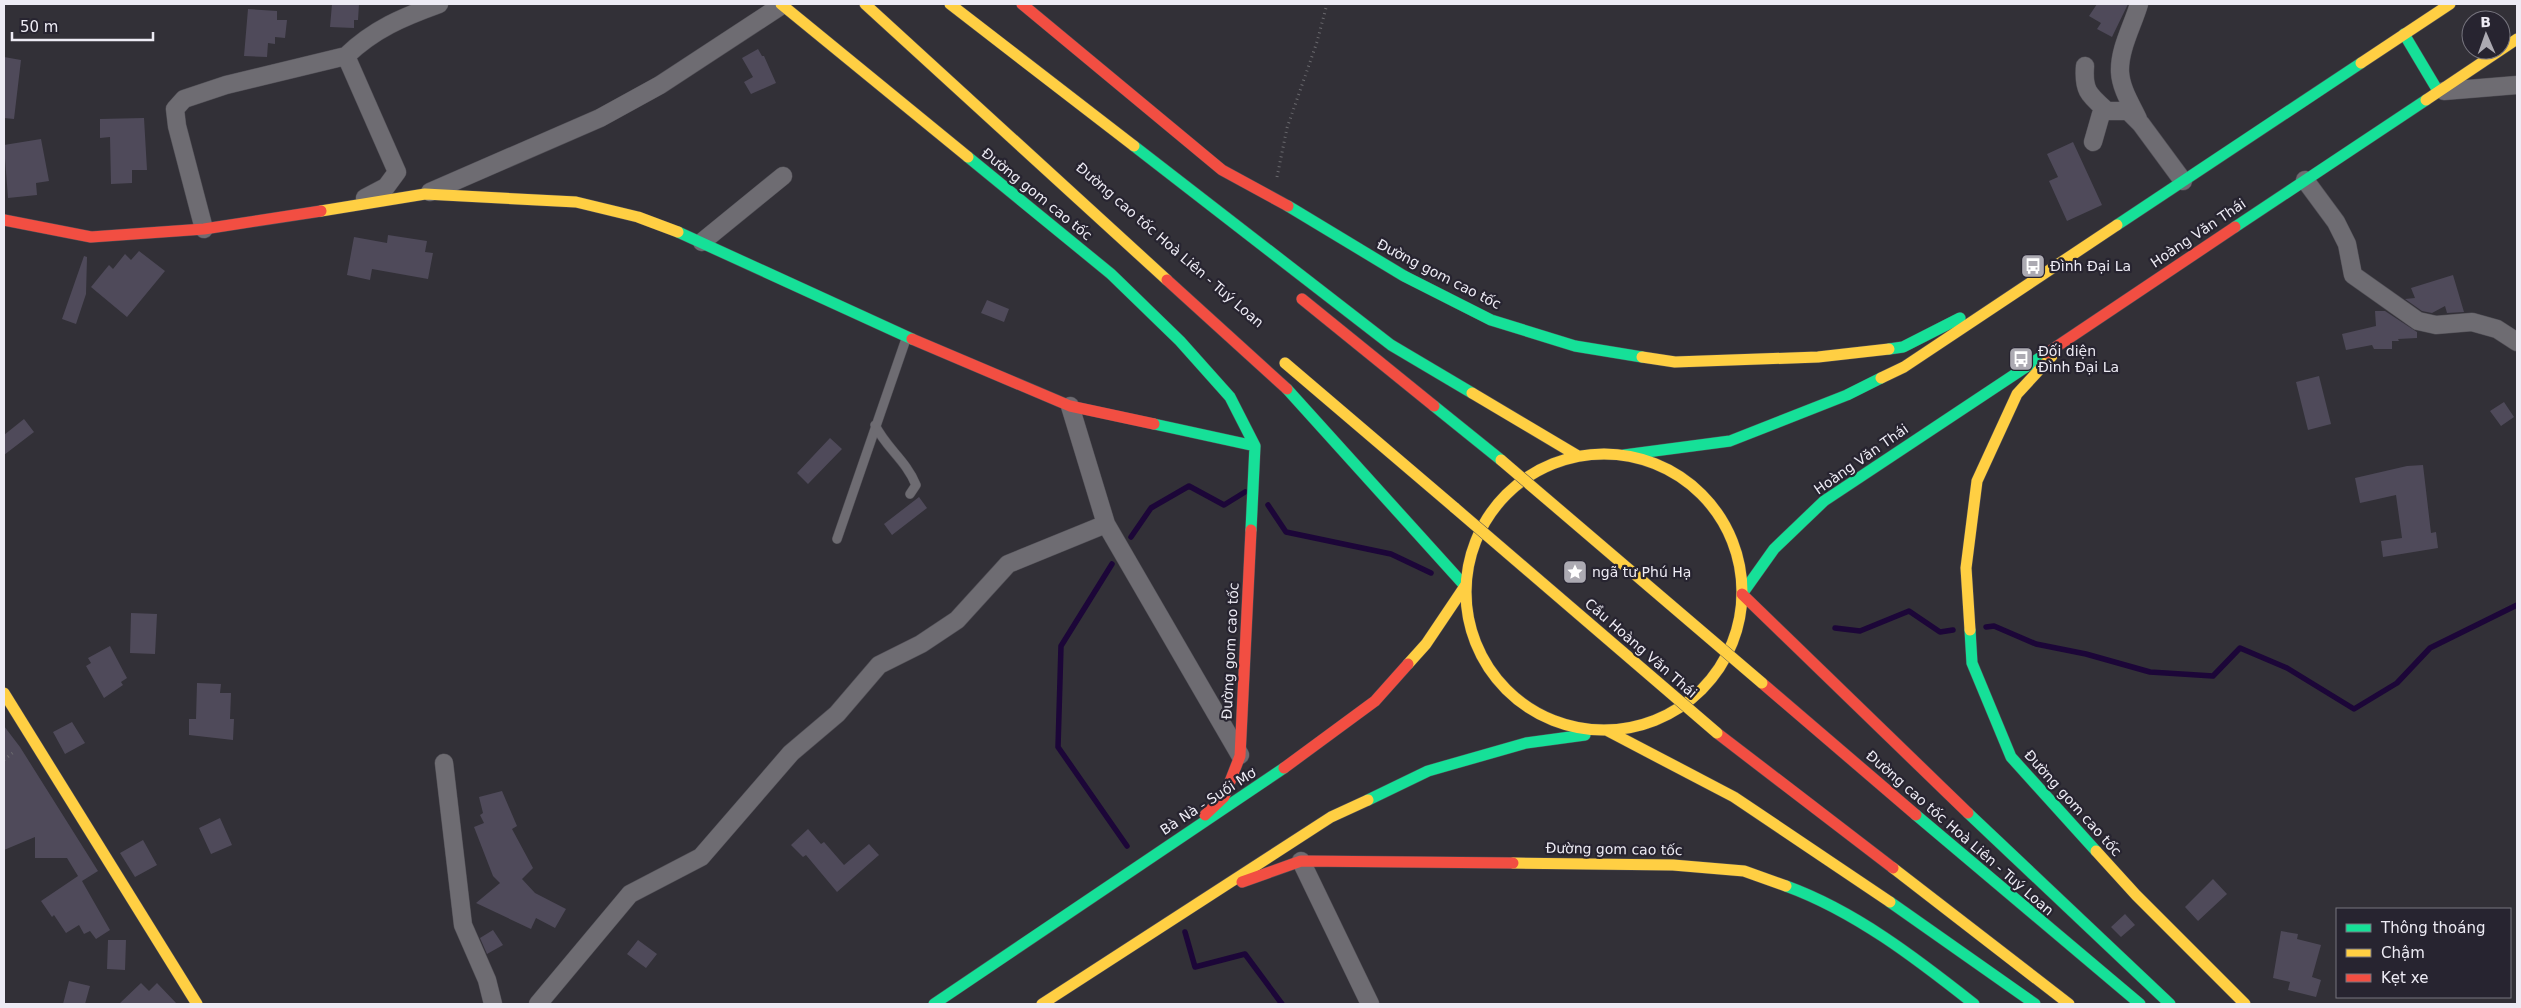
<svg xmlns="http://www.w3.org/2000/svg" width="2521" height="1008" font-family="'DejaVu Sans',sans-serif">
<rect width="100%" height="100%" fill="#323037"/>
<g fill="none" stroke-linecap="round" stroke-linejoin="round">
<path stroke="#1c0638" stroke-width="5.5" d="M 1268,505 L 1286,532 L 1391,554 L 1431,573
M 1131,537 L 1151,508 L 1189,486 L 1224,505 L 1245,492
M 1112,564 L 1061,646 L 1058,747 L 1127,846
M 1986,627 L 1994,626 L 2036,644 L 2086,654 L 2150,672 L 2213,676 L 2240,648 L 2287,668 L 2354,709 L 2397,683 L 2430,648 L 2517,605
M 1835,628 L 1860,631 L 1909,611 L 1940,632 L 1953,630
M 1185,932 L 1195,967 L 1245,954 L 1282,1004"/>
</g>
<path fill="#4f4a5a" d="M 332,4 L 359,4 L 358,20 L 354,20 L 354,28 L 330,27 Z
M 2097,4 L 2128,4 L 2112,37 L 2097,29 L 2101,23 L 2089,16 Z
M 248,9 L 277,11 L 277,20 L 287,20 L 285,38 L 275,37 L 275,44 L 268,43 L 267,57 L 244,56 Z
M 758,49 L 762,56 L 764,56 L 776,83 L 751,94 L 744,82 L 753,77 L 742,58 Z
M 4,57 L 21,60 L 14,119 L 4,118 Z
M 144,118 L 147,170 L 132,170 L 132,183 L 111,184 L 110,137 L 100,138 L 100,119 Z
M 41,139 L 49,181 L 36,183 L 37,195 L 8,198 L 4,145 Z
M 2073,142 L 2102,205 L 2067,221 L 2049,181 L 2058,177 L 2047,154 Z
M 388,235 L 427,241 L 425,252 L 433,253 L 428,279 L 372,269 L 370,280 L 347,275 L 354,237 L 387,243 Z
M 139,251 L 165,271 L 127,317 L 91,287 L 109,265 L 113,269 L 125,254 L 131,260 Z
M 84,256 L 87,257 L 86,294 L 76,324 L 62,319 Z
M 2453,275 L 2464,312 L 2447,313 L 2445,306 L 2432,313 L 2422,311 L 2405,299 L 2415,298 L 2411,288 Z
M 987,300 L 1009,309 L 1004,322 L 981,313 Z
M 2375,311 L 2385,311 L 2417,332 L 2417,338 L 2398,339 L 2399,341 L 2392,341 L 2392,349 L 2374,349 L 2372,345 L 2346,350 L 2342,334 L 2376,326 Z
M 2319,376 L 2331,424 L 2308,430 L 2296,382 Z
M 2504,402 L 2514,417 L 2501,426 L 2490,411 Z
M 24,419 L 34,432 L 4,455 L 4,435 Z
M 830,438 L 842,449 L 808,484 L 797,473 Z
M 2423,465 L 2431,533 L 2436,532 L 2438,548 L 2383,557 L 2381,541 L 2402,538 L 2396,495 L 2360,503 L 2355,478 L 2407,466 Z
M 919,497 L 927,508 L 892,535 L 884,524 Z
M 131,613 L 157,614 L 155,654 L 130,653 Z
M 110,646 L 127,678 L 121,682 L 123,685 L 104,698 L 86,666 L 91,663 L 88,658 Z
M 197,683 L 221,684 L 220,693 L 231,693 L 230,719 L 234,719 L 233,740 L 189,735 L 189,719 L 196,719 Z
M 72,722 L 85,743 L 65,754 L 53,732 Z
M 4,726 L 20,747 L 98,871 L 82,881 L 110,930 L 96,939 L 90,931 L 84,934 L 79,925 L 66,933 L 54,915 L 52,917 L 41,901 L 78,876 L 67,858 L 35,858 L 35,837 L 4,850 Z
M 502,791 L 517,826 L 512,829 L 533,868 L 522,879 L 535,893 L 566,909 L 555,928 L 536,918 L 531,929 L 476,903 L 500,883 L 493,876 L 474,827 L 484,823 L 480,815 L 483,813 L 479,797 Z
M 220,818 L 232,845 L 211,854 L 199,828 Z
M 808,829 L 821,844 L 824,842 L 844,865 L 869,844 L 879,855 L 837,892 L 806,855 L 803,857 L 791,845 Z
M 143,840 L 157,865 L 135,877 L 120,853 Z
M 2213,879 L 2227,894 L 2198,921 L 2185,907 Z
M 2125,914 L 2135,925 L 2121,937 L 2111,927 Z
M 493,930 L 503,945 L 487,954 L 480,938 Z
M 2281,931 L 2298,934 L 2297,939 L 2321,945 L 2312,977 L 2321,980 L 2316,997 L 2288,990 L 2290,982 L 2273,978 Z
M 108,940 L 126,940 L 125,970 L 107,969 Z
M 638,940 L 657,954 L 646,968 L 627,954 Z
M 69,981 L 90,986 L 85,1004 L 63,1004 Z
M 141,983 L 149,991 L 157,983 L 177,1004 L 119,1004 Z"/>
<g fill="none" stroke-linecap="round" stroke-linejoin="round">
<defs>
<path id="lane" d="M 875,425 C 886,448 906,460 916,485 L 910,494
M 837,539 L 906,339"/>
<path id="street" d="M 346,56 L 397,172 L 386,187 L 365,198
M 2085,66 C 2083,91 2089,95 2107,111
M 2444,91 L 2517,85
M 2138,119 C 2131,104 2121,89 2120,72 C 2119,49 2133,25 2139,4
M 2093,142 L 2101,114 L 2107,111 L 2128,111 L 2141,124 L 2183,181
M 2305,180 L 2336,222 L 2347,244 L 2353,275 L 2418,321 L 2436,325 L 2472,322 L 2497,329 L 2517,342
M 430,192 L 600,118 L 660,85 L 782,5
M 204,229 L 177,126 L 175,109 L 184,99 L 226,85 L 346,56 C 374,29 403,17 439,4
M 702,242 L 783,176
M 1106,524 L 1240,755
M 444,763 L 463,925 L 487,980 L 493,1004
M 1301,861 L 1370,1004
M 538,1004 L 630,894 L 701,857 L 791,753 L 837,714 L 879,665 L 921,644 L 957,620 L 1008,564 L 1106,524 L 1070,406"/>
<path id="fast" d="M 2404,34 L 2438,91
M 1134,146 L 1391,345 L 1472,393
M 968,157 L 1111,274 L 1180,341 L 1230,397 L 1255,446 L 1251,530
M 1288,206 L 1404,276 L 1491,320 L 1575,346 L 1642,357
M 2117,225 L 2361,63
M 2235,227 L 2426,100
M 678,232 L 912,339
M 1889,349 L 1903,347 L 1960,318
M 1287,389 L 1465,586
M 1434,406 L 1501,460
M 1154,424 L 1255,446
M 1624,455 L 1730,441 L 1847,395 L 1881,378
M 1742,594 L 1774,549 L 1824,501 L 2047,353
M 1970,630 L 1972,663 L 2011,757 L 2096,851
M 1368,800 L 1428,771 L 1526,743 L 1585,735
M 1968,813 L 2170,1004
M 1916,815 L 2140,1004
M 1786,886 C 1855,911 1917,959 1974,1004
M 1890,902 L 2035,1004
M 934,1004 L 1284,768"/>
<path id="slow" d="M 781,4 L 968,157
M 865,4 L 1167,280
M 950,4 L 1134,146
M 2361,63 L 2450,4
M 2426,100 L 2517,39
M 321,211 L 425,194 L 576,202 L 638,217 L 678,232
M 1642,357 L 1675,362 L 1818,357 L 1889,349
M 1285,363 L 1455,508
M 1881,378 L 1904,367 L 2117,225
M 1472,393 L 1578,456
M1466 592a138 138 0 1 1 276 0a138 138 0 1 1-276 0Z
M 1970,630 L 1966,568 L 1977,481 L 2017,394 L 2052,356
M 1408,664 L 1426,644 L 1465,586
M 4,693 L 197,1004
M 1608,731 L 1734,797 L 1890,902
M 2096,851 L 2136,895 L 2245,1004
M 1513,863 L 1673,865 L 1744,871 L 1786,886
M 1893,868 L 2069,1004
M 1042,1004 L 1331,817 L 1368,800"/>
<path id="jam" d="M 1022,4 L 1222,170 L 1288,206
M 4,220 L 91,237 L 204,229 L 321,211
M 1167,280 L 1287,389
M 1302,299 L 1434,406
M 912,339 L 1070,406 L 1154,424
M 2047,353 L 2235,227
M 1742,594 L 1968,813
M 1762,683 L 1916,815
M 1717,733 L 1893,868
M 1284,768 L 1375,701 L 1408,664
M 1205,815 L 1224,797 L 1240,756 L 1251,530
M 1242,882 L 1301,861 L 1513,863"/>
</defs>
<use href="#lane" stroke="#514f56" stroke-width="10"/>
<use href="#street" stroke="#514f56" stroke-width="19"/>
<use href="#fast" stroke="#514f56" stroke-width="12"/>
<use href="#slow" stroke="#514f56" stroke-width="12"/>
<use href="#jam" stroke="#514f56" stroke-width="12"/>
<path stroke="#69686d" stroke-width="3" stroke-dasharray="1 4" stroke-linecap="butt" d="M 1277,177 L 1287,128 L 1317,42 L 1327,4
M 4,760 L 15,751"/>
<use href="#lane" stroke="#6e6c72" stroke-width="9"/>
<use href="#street" stroke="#6e6c72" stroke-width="18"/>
<use href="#fast" stroke="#16e098" stroke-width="11"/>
<use href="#slow" stroke="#ffcf43" stroke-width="11"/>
<use href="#jam" stroke="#f24e42" stroke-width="11"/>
<defs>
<path id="slow-bridge" d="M 1501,460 L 1762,683
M 1455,508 L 1717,733"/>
</defs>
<use href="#slow-bridge" stroke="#514f56" stroke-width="12" stroke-linecap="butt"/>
<use href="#slow-bridge" stroke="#ffcf43" stroke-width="11"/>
</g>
<defs>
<symbol id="bus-square" viewBox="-11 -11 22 22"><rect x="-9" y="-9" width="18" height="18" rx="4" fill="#acaab2" stroke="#272430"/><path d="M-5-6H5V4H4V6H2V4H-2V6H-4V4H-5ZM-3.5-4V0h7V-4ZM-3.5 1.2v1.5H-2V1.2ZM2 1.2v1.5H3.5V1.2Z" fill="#fff"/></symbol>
<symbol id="sight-square" viewBox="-11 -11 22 22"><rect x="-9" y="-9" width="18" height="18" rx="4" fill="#acaab2" stroke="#272430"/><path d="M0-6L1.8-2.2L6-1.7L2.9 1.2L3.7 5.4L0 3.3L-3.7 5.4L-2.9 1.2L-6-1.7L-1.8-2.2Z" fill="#fff"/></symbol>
</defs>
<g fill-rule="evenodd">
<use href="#bus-square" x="2019" y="252" width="28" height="28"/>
<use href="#bus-square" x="2007" y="345" width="28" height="28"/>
<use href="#sight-square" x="1561" y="558" width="28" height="28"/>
</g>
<g text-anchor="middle" stroke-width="4.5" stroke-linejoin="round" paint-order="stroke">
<g font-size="14" fill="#edebf4" stroke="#272430">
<text transform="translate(1037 194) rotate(39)" y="5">Đường gom cao tốc</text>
<text transform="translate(2198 233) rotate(-34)" y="5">Hoàng Văn Thái</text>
<text transform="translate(1170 245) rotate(41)" y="5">Đường cao tốc Hoà Liên - Tuý Loan</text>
<text transform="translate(1439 274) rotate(27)" y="5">Đường gom cao tốc</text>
<text transform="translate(1861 459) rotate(-35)" y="5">Hoàng Văn Thái</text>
<text transform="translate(1641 648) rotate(41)" y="5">Cầu Hoàng Văn Thái</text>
<text transform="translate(1230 651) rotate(-87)" y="5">Đường gom cao tốc</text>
<text transform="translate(1208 801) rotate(-33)" y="5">Bà Nà - Suối Mơ</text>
<text transform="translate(2073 803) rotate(48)" y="5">Đường gom cao tốc</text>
<text transform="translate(1960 833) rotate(41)" y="5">Đường cao tốc Hoà Liên - Tuý Loan</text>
<text transform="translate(1614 849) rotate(1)" y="5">Đường gom cao tốc</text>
</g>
<g font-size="14" fill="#edebf4" stroke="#272430" text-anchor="start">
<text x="2050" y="271">Đình Đại La</text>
<text x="2038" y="356">Đối diện<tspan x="2038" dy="16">Đình Đại La</tspan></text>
<text x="1592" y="577">ngã tư Phú Hạ</text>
</g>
</g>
<rect width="2521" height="1008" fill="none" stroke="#edebf4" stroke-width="10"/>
<rect x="2336" y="908" width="175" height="90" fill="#272430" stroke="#76747e"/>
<rect x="2346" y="924" width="25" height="8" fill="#16e098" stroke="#76747e"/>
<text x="2381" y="933" font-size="15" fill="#edebf4">Thông thoáng</text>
<rect x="2346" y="949" width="25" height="8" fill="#ffcf43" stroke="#76747e"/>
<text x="2381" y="958" font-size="15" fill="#edebf4">Chậm</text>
<rect x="2346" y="974" width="25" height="8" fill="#f24e42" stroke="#76747e"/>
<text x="2381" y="983" font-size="15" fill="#edebf4">Kẹt xe</text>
<g transform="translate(2486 35) rotate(358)"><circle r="24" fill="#272430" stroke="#76747e"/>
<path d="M0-4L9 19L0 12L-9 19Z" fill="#acaab2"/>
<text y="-8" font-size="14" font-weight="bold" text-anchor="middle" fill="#edebf4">B</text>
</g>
<path d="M12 32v8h141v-8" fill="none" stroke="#edebf4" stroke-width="2.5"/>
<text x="20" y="32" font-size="15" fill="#edebf4" stroke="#272430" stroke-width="4" paint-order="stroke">50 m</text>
</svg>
